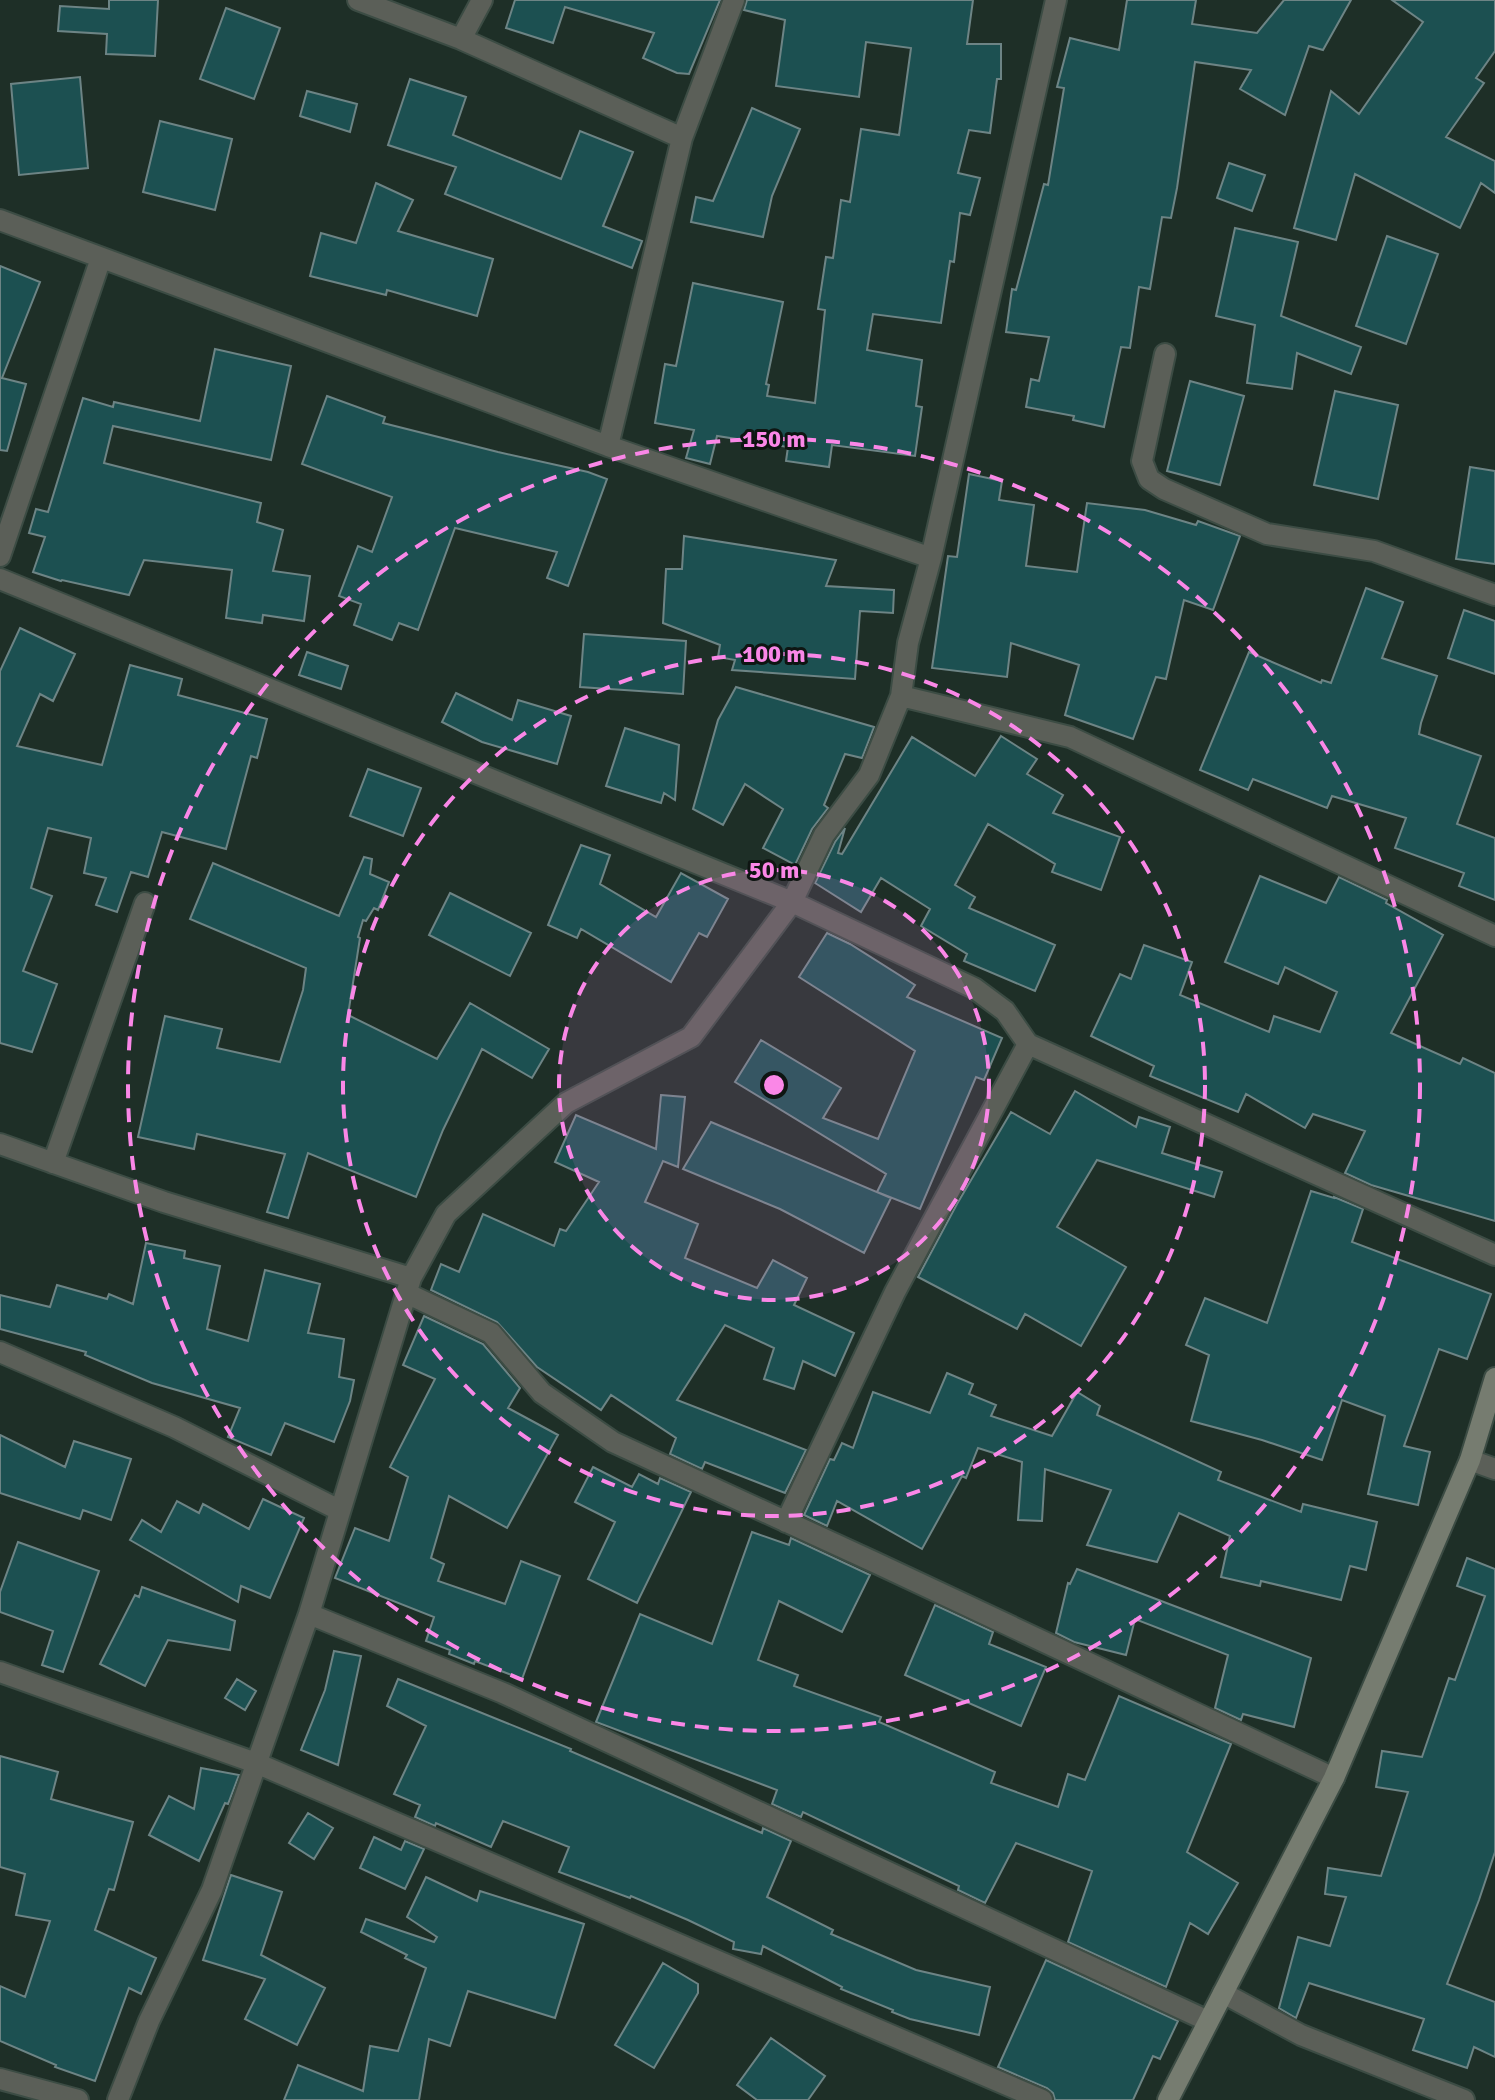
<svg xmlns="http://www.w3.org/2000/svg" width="1495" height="2100" font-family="Signika,sans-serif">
<rect width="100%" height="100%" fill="#1e2f27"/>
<path fill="#1c5051" stroke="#6d8485" stroke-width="2" d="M 109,0 L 158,0 L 155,56 L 106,54 L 107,34 L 58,31 L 60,6 L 109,9 Z
M 515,0 L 720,0 L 689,74 L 677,73 L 643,58 L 654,33 L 565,7 L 553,43 L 506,28 Z
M 747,0 L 973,0 L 967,44 L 1001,44 L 1001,79 L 997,79 L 990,133 L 969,130 L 958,173 L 980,178 L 970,215 L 960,213 L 954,262 L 950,261 L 941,323 L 873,314 L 867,350 L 922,360 L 916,406 L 922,407 L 915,456 L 832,445 L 829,467 L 786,461 L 788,447 L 717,436 L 710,464 L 686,458 L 694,430 L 655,423 L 665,364 L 676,366 L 693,283 L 783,302 L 766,384 L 769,385 L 767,396 L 815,403 L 825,310 L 818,309 L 826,257 L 833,258 L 841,200 L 850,202 L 861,129 L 899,135 L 911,48 L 866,42 L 859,97 L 776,86 L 785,20 L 744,10 Z
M 1127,0 L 1196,0 L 1192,24 L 1257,33 L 1284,0 L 1351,0 L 1323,50 L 1309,46 L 1285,115 L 1240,89 L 1251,70 L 1195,62 L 1177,188 L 1171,218 L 1162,217 L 1150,289 L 1139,287 L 1130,348 L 1121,347 L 1104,427 L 1073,420 L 1074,416 L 1026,407 L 1031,379 L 1039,381 L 1049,337 L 1006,332 L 1012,289 L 1016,290 L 1044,184 L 1048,185 L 1064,88 L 1057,87 L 1070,38 L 1119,50 Z
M 1392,0 L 1495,0 L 1495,51 L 1476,78 L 1484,83 L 1446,137 L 1495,161 L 1495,193 L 1481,183 L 1460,228 L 1355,174 L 1336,240 L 1294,228 L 1331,91 L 1359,114 L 1423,22 Z
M 226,8 L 280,28 L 254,99 L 200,79 Z
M 80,77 L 88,168 L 19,175 L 11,84 Z
M 410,79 L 466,97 L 453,135 L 561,179 L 580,131 L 633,152 L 603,226 L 642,241 L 632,268 L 445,194 L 456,167 L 388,145 Z
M 307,91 L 357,104 L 350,132 L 300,116 Z
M 752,108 L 800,129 L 772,196 L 763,237 L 691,222 L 696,197 L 713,201 Z
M 160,121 L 232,139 L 215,210 L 143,192 Z
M 1229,163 L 1265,175 L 1252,211 L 1217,198 Z
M 376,183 L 413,200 L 398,231 L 493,259 L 477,316 L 387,290 L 386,295 L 310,276 L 321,233 L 356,243 Z
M 1235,228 L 1298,242 L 1281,316 L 1361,347 L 1351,374 L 1297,353 L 1292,389 L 1247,383 L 1255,325 L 1216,316 Z
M 1387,236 L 1438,254 L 1406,344 L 1356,326 Z
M 0,266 L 40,282 L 2,378 L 26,384 L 7,451 L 0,450 Z
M 215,349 L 291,366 L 271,460 L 113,426 L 104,463 L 261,503 L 257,522 L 283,530 L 273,571 L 310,576 L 304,621 L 263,615 L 262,623 L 226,618 L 232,570 L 144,560 L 129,595 L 62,580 L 61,581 L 33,572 L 45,537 L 29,533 L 36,509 L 48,512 L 83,398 L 113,407 L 114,402 L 200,421 Z
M 1190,381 L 1244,396 L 1220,485 L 1167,471 Z
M 1335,391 L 1398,405 L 1378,499 L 1314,485 Z
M 327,396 L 385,417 L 383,423 L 498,452 L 588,472 L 607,479 L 568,586 L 547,578 L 557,552 L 455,528 L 418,630 L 399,623 L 392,640 L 354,625 L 361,604 L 339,596 L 358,546 L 372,552 L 392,497 L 302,464 Z
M 1470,467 L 1495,471 L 1495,564 L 1456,559 Z
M 969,474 L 1002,481 L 999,500 L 1034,505 L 1026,566 L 1077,572 L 1087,503 L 1145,510 L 1196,525 L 1198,521 L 1240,536 L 1213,610 L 1184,600 L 1166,679 L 1156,677 L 1133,739 L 1065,715 L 1079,665 L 1011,643 L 1007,677 L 932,668 L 948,556 L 957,557 Z
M 684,536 L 836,560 L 826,586 L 894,590 L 893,613 L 860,611 L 855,679 L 732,670 L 735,660 L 718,657 L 720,645 L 663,623 L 666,569 L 682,569 Z
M 1366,588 L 1403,602 L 1382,658 L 1437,676 L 1421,723 L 1419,734 L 1481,756 L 1457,824 L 1495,838 L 1495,900 L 1459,886 L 1464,873 L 1395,848 L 1406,818 L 1332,796 L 1327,808 L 1253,779 L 1248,790 L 1200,770 L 1249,652 L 1321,683 L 1322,680 L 1331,683 Z
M 1464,610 L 1495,621 L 1495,674 L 1448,658 Z
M 20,628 L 75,654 L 53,701 L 40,694 L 17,746 L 102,765 L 130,665 L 182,679 L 178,695 L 267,719 L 257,758 L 251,756 L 226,849 L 162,832 L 148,877 L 131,872 L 117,912 L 96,905 L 106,878 L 84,873 L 91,838 L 48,828 L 31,888 L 52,896 L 23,971 L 57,984 L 32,1052 L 0,1043 L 0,671 Z
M 584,634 L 686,641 L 683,694 L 580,687 Z
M 307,652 L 348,666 L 341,689 L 299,675 Z
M 736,687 L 874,727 L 862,758 L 845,754 L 824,805 L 828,808 L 812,829 L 795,865 L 763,848 L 783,809 L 745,784 L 723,825 L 693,809 L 718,720 Z
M 456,693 L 512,720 L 518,700 L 571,716 L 557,764 L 482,742 L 442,722 Z
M 625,728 L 679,745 L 675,800 L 664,793 L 661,803 L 606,786 Z
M 1001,736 L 1037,759 L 1027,774 L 1063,795 L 1053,813 L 1120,837 L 1101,890 L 1052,872 L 1055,864 L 988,824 L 955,885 L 975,897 L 969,908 L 1055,945 L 1035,991 L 964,961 L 967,954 L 921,926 L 930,909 L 881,878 L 861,912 L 815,883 L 835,842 L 845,828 L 838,853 L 842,854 L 912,737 L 975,776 Z
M 368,769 L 421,788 L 403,836 L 350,816 Z
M 581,845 L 610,855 L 600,884 L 656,917 L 681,873 L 728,899 L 707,937 L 699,933 L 671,982 L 581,929 L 577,938 L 548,925 Z
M 364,857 L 372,859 L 370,874 L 389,882 L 378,910 L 374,908 L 366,921 L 363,920 L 358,937 L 360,938 L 348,1015 L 437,1059 L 470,1003 L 549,1049 L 532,1078 L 482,1049 L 443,1130 L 416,1197 L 308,1153 L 288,1218 L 267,1212 L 285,1154 L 197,1134 L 194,1149 L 138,1137 L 165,1016 L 222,1029 L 217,1048 L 280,1062 L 303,990 L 306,968 L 190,919 L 213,863 L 339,916 Z
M 1260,876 L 1326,903 L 1339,877 L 1387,900 L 1386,903 L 1443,935 L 1391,1033 L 1460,1064 L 1463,1058 L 1495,1073 L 1495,1221 L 1371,1185 L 1345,1173 L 1365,1131 L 1313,1114 L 1305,1128 L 1246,1094 L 1238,1112 L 1150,1076 L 1154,1066 L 1091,1036 L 1120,974 L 1131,979 L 1144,945 L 1192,962 L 1180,995 L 1269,1032 L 1274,1016 L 1320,1032 L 1337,992 L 1285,967 L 1278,984 L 1225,962 Z
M 450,893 L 531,933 L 510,976 L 429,935 Z
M 827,933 L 850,944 L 915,985 L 907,997 L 1002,1038 L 984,1080 L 976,1077 L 920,1209 L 877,1192 L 886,1174 L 735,1082 L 761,1040 L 841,1088 L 823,1118 L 878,1139 L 915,1051 L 799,977 Z
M 1075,1091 L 1136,1127 L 1139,1117 L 1170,1127 L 1162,1153 L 1222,1172 L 1214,1197 L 1097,1160 L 1057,1227 L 1126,1267 L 1081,1346 L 1025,1314 L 1017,1329 L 918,1277 L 957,1204 L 1011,1112 L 1050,1134 Z
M 661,1095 L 685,1097 L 678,1167 L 663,1161 L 645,1202 L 698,1224 L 685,1258 L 757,1288 L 773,1260 L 807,1278 L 794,1305 L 854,1333 L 835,1376 L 803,1361 L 794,1389 L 764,1379 L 774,1348 L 725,1325 L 677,1400 L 806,1450 L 785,1493 L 705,1462 L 702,1469 L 670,1454 L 676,1438 L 611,1395 L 601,1410 L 537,1367 L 497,1322 L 431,1290 L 441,1264 L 459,1272 L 483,1214 L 554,1246 L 560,1229 L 566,1231 L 599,1182 L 555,1162 L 576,1115 L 656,1149 Z
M 711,1122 L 891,1198 L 864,1253 L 780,1209 L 683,1169 Z
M 1311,1191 L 1334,1198 L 1334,1197 L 1363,1209 L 1352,1242 L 1491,1294 L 1467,1359 L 1439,1349 L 1404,1446 L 1430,1452 L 1418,1505 L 1368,1494 L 1385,1416 L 1342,1400 L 1322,1460 L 1262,1440 L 1191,1421 L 1209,1355 L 1186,1345 L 1205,1298 L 1267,1323 Z
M 146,1243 L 185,1251 L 184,1258 L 220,1266 L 207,1329 L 248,1341 L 265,1270 L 320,1284 L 308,1333 L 344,1339 L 339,1377 L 354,1380 L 350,1401 L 334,1442 L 285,1423 L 271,1455 L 228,1437 L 240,1408 L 152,1383 L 85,1355 L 86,1352 L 0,1329 L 0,1295 L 50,1307 L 57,1285 L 107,1299 L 109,1294 L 133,1304 Z
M 424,1316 L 483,1344 L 520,1388 L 508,1408 L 558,1435 L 507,1528 L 449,1496 L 431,1558 L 444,1564 L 438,1581 L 505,1604 L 521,1561 L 560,1576 L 522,1679 L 475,1661 L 474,1664 L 449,1654 L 450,1650 L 426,1641 L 434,1617 L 335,1578 L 355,1528 L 389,1541 L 408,1477 L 390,1467 L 435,1379 L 403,1365 Z
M 947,1373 L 973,1384 L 969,1394 L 996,1405 L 991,1416 L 1052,1436 L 1077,1392 L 1100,1406 L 1097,1415 L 1221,1472 L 1218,1480 L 1301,1512 L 1303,1504 L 1377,1522 L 1366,1570 L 1350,1566 L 1341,1600 L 1261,1581 L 1260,1586 L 1221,1577 L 1230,1536 L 1179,1513 L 1157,1562 L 1087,1545 L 1111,1490 L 1045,1469 L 1042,1521 L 1018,1520 L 1022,1462 L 978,1448 L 966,1478 L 962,1476 L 922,1549 L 837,1501 L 827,1526 L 804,1515 L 830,1459 L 834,1460 L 842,1443 L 853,1448 L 873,1392 L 930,1413 Z
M 0,1435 L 65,1467 L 74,1441 L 131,1459 L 111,1520 L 83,1510 L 80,1519 L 0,1493 Z
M 593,1467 L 632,1487 L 639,1474 L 658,1484 L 660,1478 L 691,1492 L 637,1603 L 588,1579 L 615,1522 L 575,1502 Z
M 263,1499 L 304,1518 L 270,1598 L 241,1586 L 238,1602 L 130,1540 L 142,1520 L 161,1532 L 177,1501 L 199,1513 L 203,1504 L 249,1529 Z
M 752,1532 L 789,1545 L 791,1538 L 870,1575 L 842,1632 L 779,1601 L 758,1660 L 798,1675 L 794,1686 L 881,1717 L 879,1722 L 995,1772 L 991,1783 L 1058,1807 L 1068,1774 L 1085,1780 L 1119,1696 L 1231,1744 L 1187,1852 L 1238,1883 L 1208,1934 L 1190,1923 L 1166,1987 L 1068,1942 L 1092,1871 L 1016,1843 L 985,1903 L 958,1890 L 959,1886 L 803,1812 L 801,1817 L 772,1804 L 777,1790 L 596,1722 L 640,1614 L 712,1644 Z
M 18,1542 L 99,1571 L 63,1672 L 42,1665 L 53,1631 L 0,1612 L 0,1592 Z
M 1467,1558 L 1495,1569 L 1495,1852 L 1479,1900 L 1447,1984 L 1495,2002 L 1495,2057 L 1474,2047 L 1467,2068 L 1413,2050 L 1424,2019 L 1309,1983 L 1296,2018 L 1279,2008 L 1298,1937 L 1330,1946 L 1346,1897 L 1325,1894 L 1328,1868 L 1381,1876 L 1408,1792 L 1376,1787 L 1382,1751 L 1422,1757 L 1449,1678 L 1455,1680 L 1485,1596 L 1457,1586 Z
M 1077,1569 L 1311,1658 L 1294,1727 L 1243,1714 L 1241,1720 L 1215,1708 L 1228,1655 L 1135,1619 L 1126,1655 L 1074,1642 L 1056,1633 L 1068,1583 L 1070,1584 Z
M 142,1587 L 235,1621 L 230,1650 L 168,1640 L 145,1686 L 100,1664 L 135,1595 L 139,1597 Z
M 935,1605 L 993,1632 L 989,1644 L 1046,1667 L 1021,1726 L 905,1675 Z
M 334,1651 L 361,1656 L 338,1765 L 301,1750 L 325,1690 Z
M 237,1679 L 256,1691 L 245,1710 L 225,1698 Z
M 398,1679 L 571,1749 L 570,1751 L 762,1833 L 763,1828 L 791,1841 L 767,1897 L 833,1930 L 831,1934 L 916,1970 L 990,1987 L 979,2035 L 910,2019 L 892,2012 L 893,2010 L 841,1989 L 842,1987 L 763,1946 L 761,1954 L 733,1949 L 734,1942 L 688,1920 L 631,1896 L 630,1898 L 559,1872 L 569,1847 L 503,1821 L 491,1847 L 436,1823 L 435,1826 L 415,1817 L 420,1805 L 394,1794 L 426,1726 L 387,1706 Z
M 0,1756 L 58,1772 L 51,1799 L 133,1822 L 114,1890 L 109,1889 L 95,1930 L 156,1958 L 141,1994 L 129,1988 L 95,2081 L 55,2067 L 56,2065 L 0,2041 L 0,1986 L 25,1997 L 50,1921 L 16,1915 L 25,1874 L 0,1867 Z
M 201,1768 L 239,1775 L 228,1804 L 225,1803 L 199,1861 L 149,1835 L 169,1796 L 194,1809 Z
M 308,1813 L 333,1828 L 314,1859 L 289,1843 Z
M 374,1837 L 401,1850 L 405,1841 L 424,1849 L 405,1889 L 360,1868 Z
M 231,1875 L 282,1892 L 261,1955 L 325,1988 L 297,2045 L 245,2019 L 265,1979 L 203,1960 Z
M 426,1877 L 477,1901 L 480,1891 L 584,1924 L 555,2018 L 468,1991 L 450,2046 L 429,2039 L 419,2100 L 284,2100 L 298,2065 L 363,2091 L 370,2046 L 398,2051 L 426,1968 L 405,1958 L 407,1955 L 361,1932 L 366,1919 L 434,1942 L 437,1937 L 407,1917 Z
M 1046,1960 L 1178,2021 L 1160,2059 L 1153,2056 L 1133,2100 L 1055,2100 L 1053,2093 L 1047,2088 L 998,2067 Z
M 663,1963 L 698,1984 L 698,1993 L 654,2068 L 615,2045 Z
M 771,2038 L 825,2076 L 808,2100 L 757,2100 L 737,2085 Z"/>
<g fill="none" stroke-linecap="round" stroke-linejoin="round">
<defs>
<path id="street" d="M 358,0 L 461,39 L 682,138
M 461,39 L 482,0
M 0,220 L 608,446 L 931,558
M 1165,354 L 1142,461 L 1149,479 L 1164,489 L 1267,534 L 1374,551 L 1495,595
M 608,446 L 682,138 L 734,0
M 0,556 L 101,258
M 0,579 L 792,902 L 974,988 L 1005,1011 L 1028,1044 L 1495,1255
M 901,696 L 1070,737 L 1495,936
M 0,1144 L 164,1202 L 411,1278
M 53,1163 L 145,903
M 406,1293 L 491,1333 L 542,1393 L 613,1442 L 874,1562 L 1334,1778
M 0,1352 L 174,1427 L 339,1510
M 1470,1460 L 1495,1469
M 786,1522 L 895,1292 L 1028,1044
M 309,1614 L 503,1693 L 1208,2021
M 0,1672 L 256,1763 L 1042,2100
M 1223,1993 L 1301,2035 L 1464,2100
M 0,2079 L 78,2100
M 118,2100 L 149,2021 L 212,1890 L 309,1614 L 411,1278 L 446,1214 L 566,1103 L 691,1037 L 792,902 L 824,835 L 869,775 L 901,696 L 908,643 L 931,558 L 1056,0"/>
<path id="secondary" d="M 1168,2100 L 1334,1778 L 1470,1460 L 1495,1378"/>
</defs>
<use href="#street" stroke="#3c4c44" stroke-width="24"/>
<use href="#secondary" stroke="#3c4c44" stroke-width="24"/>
<use href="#street" stroke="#5b5f58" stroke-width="20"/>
<use href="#secondary" stroke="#767c70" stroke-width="20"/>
</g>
<circle cx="774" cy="1085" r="215" fill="#fa87e7" fill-opacity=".12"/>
<g fill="none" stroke="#fa87e7" stroke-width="4" stroke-dasharray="14 10">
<circle cx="774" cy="1085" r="215"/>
<circle cx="774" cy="1085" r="431"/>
<circle cx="774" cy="1085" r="646"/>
</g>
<circle cx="774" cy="1085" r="12" fill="#fa87e7" stroke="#0e1512" stroke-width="4"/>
<g font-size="24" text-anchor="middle" font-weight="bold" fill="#fa87e7" stroke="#0e1512" stroke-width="6" stroke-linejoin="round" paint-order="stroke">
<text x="774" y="447">150 m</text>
<text x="774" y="662">100 m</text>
<text x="774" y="878">50 m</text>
</g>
</svg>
